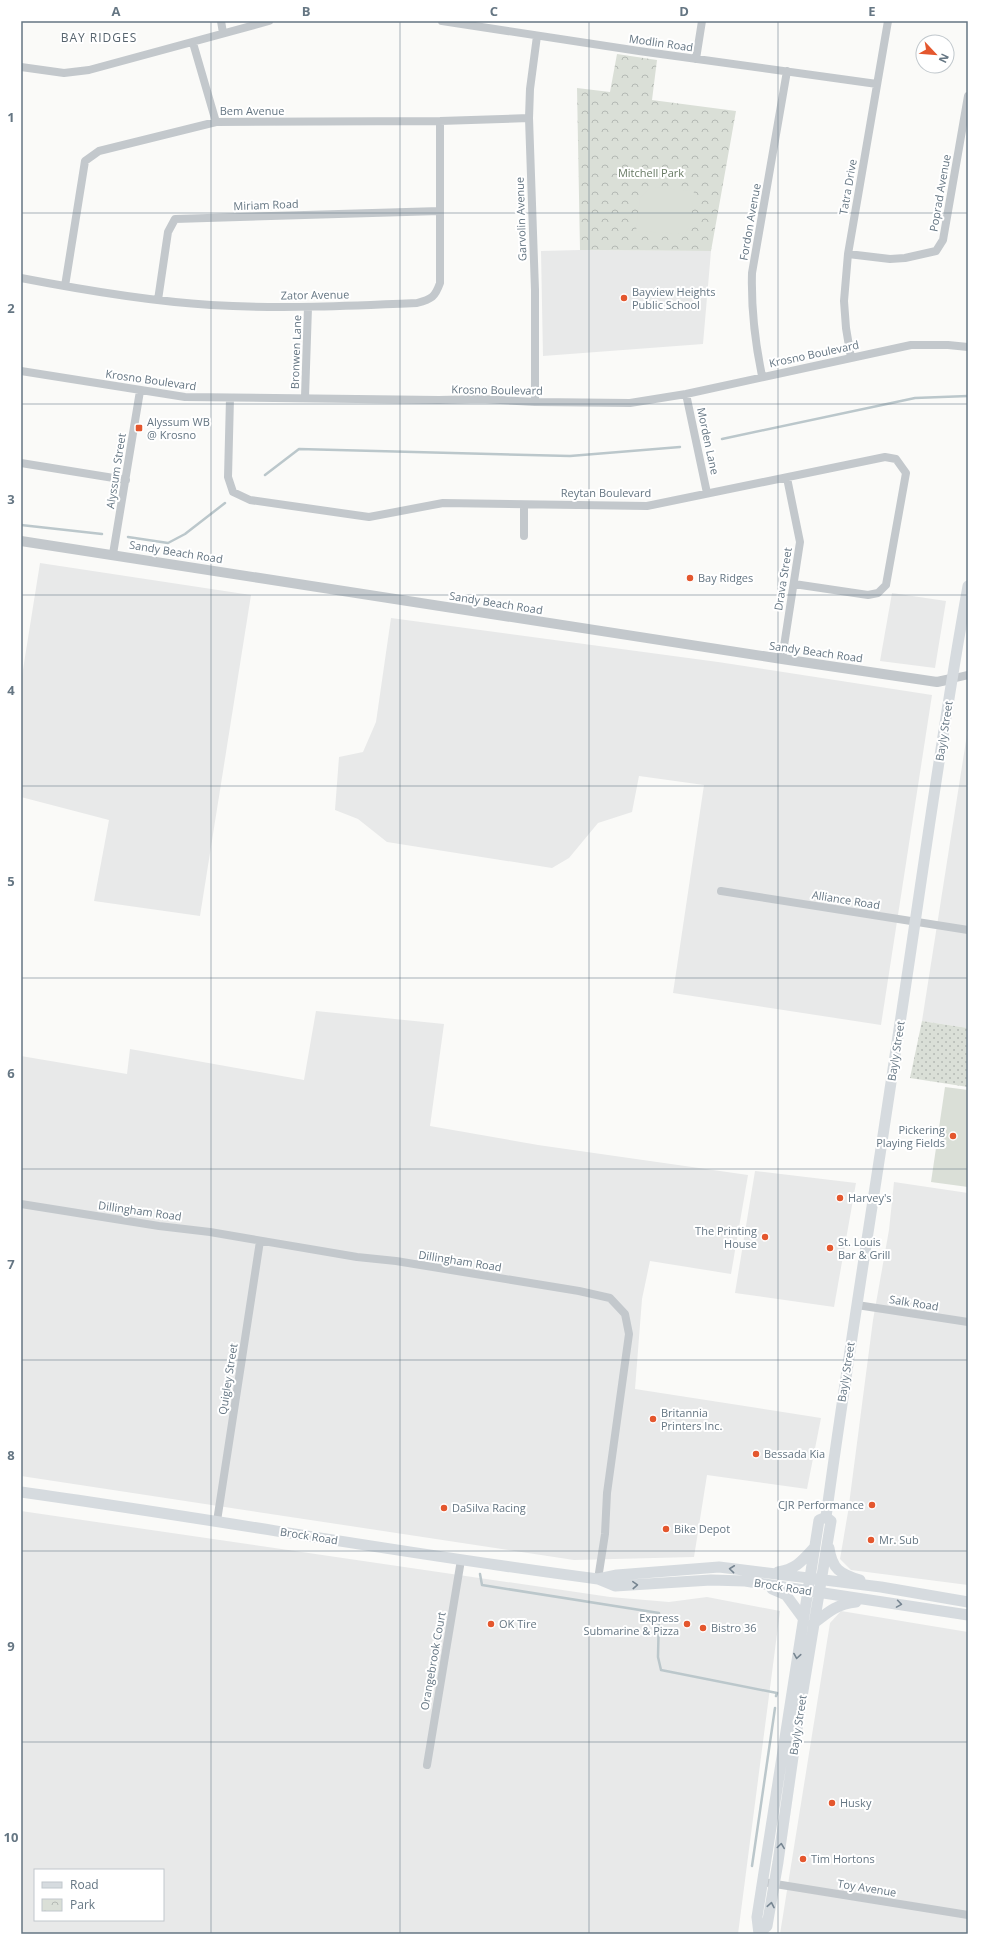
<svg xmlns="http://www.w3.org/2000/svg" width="989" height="1955" font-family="'Open Sans',sans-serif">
<defs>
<pattern id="grass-dots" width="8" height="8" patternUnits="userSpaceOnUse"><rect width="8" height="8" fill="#dadfd7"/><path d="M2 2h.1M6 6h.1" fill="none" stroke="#b4b9b4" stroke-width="1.8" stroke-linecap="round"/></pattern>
<pattern id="park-crowns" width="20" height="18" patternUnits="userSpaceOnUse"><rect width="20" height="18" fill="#dadfd7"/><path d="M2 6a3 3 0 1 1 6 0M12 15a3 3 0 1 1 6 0" fill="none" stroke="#b4b9b4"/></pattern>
</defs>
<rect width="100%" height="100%" fill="#fafaf8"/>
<path fill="#e8e9e9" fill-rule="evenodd" d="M 580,250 L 711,251 L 703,344 L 543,356 L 541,251 Z
M 40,563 L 251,595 L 200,916 L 94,901 L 109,820 L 21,797 L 21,682 Z
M 892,593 L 946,601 L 935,668 L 880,661 Z
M 391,618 L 718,662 L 932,695 L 881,1025 L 673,993 L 704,785 L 639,776 L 632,812 L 598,823 L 569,858 L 552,868 L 387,842 L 358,819 L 335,810 L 339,757 L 363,752 L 376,722 Z
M 968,728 L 968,1028 L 922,1021 Z
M 316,1011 L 444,1024 L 430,1126 L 538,1145 L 748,1175 L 731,1274 L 650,1261 L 642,1299 L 635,1389 L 821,1418 L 807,1489 L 707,1475 L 694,1557 L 574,1560 L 21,1476 L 21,1056 L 127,1074 L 130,1049 L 304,1080 Z
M 755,1171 L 856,1183 L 834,1307 L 735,1293 Z
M 894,1182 L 968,1193 L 968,1585 L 851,1570 L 840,1559 L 848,1512 L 873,1320 L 889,1230 Z
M 21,1511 L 610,1597 L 669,1602 L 707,1597 L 780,1611 L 738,1934 L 21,1934 ZM 35,1870 L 163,1870 L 163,1920 L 35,1920 Z
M 841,1611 L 968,1632 L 968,1934 L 780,1934 L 830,1623 Z"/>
<path fill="url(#grass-dots)" d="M 922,1021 L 968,1028 L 968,1087 L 910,1078 Z"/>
<path fill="url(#park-crowns)" d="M 617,54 L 657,60 L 652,100 L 736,111 L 711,251 L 580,250 L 577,88 L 610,92 Z"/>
<path fill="#dadfd7" d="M 651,187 L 694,191 L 690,227 L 684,234 L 636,231 L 640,198 Z
M 945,1087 L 968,1090 L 968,1187 L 931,1182 Z"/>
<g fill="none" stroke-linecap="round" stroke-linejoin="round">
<path stroke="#bbc7cb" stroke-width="2.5" d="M 722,439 L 915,398 L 968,396
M 265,475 L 299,449 L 570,456 L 680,447
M 21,525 L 102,534
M 128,537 L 168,543 L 185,534 L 225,503
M 480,1574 L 482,1585 L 659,1613 L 658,1657 L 661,1670 L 777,1693 L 776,1696
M 752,1866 L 775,1708"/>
<path stroke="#c3c8cc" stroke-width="8" d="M 221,21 L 223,33
M 442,21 L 639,51 L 877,84
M 193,43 L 216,122
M 696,59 L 702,21
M 21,67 L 64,73 L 89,70 L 269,21
M 848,254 L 890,259 L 905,258 L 936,251 L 943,240 L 968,96
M 21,278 C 83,290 147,301 211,305 C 280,309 349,306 417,303 C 432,299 435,297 440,283 L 440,121
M 65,286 L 85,161 L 99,151 L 216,122 L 440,121 L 529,118
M 158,300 L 168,232 L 175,219 L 440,211
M 851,358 L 846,328 L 844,301 L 848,254 L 888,21
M 21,371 L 185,397 L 439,400 L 481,399 L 535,402 L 630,403 L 686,394 L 911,345 L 948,345 L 968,347
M 762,376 C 755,342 751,309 752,273 L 787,71
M 686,394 L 707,493
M 305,397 L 308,307
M 230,398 L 228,477 L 233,492 L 250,500 L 369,517 L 443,503 L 647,506 L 885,457 L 896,459 L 906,473 L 886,585 L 878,593 L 868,595 L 794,584
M 535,402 L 535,290 L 529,118 L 530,89 L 537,36
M 21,463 L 126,480
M 524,536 L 524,505
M 113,554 L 140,391
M 782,659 L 800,542 L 787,478
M 951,679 L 968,675
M 721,891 L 968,930
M 21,1204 L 159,1226 L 210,1232 L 357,1257 L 396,1261 L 579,1291 L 610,1298 L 625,1314 L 629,1334 L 607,1493 L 605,1534 L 598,1579
M 857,1305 L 968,1322
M 217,1521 L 260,1241
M 427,1765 L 461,1560
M 763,1882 L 968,1915"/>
<path stroke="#c3c8cc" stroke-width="10" d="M 21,541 L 782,659 L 937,682 L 951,679"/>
<path stroke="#d6dbdf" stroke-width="11" d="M 21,1492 C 214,1519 405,1554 598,1579 L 615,1586 L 711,1580 L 745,1581 L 968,1615
M 826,1517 C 847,1361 873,1205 896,1049 C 920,895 940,740 968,586
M 829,1548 C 832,1569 840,1574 860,1580
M 778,1572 C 796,1569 802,1561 814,1548
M 598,1579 L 617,1575 L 719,1567 L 881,1587 L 968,1602
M 772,1589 L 786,1595 L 803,1618
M 813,1624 C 828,1612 837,1604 856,1602
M 759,1933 L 767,1926 L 778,1862 L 799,1715 L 831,1521 L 826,1517
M 759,1934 L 757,1917 L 819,1520 L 826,1517"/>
</g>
<defs><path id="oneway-chevron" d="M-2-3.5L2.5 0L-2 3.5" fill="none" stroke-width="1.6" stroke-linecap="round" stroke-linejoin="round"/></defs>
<g stroke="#768591">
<use href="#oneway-chevron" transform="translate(732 1569) rotate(-174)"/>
<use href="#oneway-chevron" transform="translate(635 1585) rotate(-3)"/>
<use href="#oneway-chevron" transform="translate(899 1604) rotate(9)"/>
<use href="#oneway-chevron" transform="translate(797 1656) rotate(99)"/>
<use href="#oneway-chevron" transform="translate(781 1846) rotate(-82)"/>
<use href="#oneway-chevron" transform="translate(771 1905) rotate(-79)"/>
</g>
<path fill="none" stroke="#657683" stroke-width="1" stroke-opacity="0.55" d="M 211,21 L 211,1934M 400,21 L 400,1934M 589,21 L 589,1934M 778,21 L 778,1934M 21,213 L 968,213M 21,404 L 968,404M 21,595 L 968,595M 21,786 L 968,786M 21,978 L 968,978M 21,1169 L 968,1169M 21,1360 L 968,1360M 21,1551 L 968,1551M 21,1742 L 968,1742"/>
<g fill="#e4572e" stroke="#fff" stroke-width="1.5">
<circle cx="624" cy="298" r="4"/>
<rect x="135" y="424" width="8" height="8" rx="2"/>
<circle cx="690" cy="578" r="4"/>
<circle cx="953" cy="1136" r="4"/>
<circle cx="840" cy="1198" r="4"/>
<circle cx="765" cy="1237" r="4"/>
<circle cx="830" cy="1248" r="4"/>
<circle cx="653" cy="1419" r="4"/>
<circle cx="756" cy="1454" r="4"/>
<circle cx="872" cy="1505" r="4"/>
<circle cx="444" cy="1508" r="4"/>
<circle cx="666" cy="1529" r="4"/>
<circle cx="871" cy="1540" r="4"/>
<circle cx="491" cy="1624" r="4"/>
<circle cx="687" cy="1624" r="4"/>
<circle cx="703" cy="1628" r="4"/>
<circle cx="832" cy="1803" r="4"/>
<circle cx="803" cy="1859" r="4"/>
</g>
<g text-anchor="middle" stroke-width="4" stroke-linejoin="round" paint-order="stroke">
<g font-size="11" fill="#657683" stroke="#fff">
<text transform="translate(661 43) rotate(8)" y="4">Modlin Road</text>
<text x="252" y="115">Bem Avenue</text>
<text transform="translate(848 187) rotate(-80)" y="4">Tatra Drive</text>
<text transform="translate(940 193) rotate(-80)" y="4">Poprad Avenue</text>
<text transform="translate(266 205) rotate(-2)" y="4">Miriam Road</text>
<text transform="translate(521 219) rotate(-92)" y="4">Garvolin Avenue</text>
<text transform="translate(750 222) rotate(-80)" y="4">Fordon Avenue</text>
<text transform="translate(315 295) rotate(-1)" y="4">Zator Avenue</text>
<text transform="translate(296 352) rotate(-88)" y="4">Bronwen Lane</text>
<text transform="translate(814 354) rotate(-12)" y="4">Krosno Boulevard</text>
<text transform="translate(151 380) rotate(8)" y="4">Krosno Boulevard</text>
<text transform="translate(497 390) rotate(1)" y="4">Krosno Boulevard</text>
<text transform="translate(708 441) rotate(78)" y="4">Morden Lane</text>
<text transform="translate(116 471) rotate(-81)" y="4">Alyssum Street</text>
<text x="606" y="497">Reytan Boulevard</text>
<text transform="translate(176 552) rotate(9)" y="4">Sandy Beach Road</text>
<text transform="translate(783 579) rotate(-81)" y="4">Drava Street</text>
<text transform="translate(496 603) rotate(9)" y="4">Sandy Beach Road</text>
<text transform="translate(816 652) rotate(8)" y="4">Sandy Beach Road</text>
<text transform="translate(944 731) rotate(-81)" y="4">Bayly Street</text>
<text transform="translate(846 900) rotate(9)" y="4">Alliance Road</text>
<text transform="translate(896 1051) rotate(-81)" y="4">Bayly Street</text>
<text transform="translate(140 1211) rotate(8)" y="4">Dillingham Road</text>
<text transform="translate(460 1261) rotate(9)" y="4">Dillingham Road</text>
<text transform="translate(914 1303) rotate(9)" y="4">Salk Road</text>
<text transform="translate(846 1372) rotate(-81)" y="4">Bayly Street</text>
<text transform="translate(228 1379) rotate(-81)" y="4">Quigley Street</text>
<text transform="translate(309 1536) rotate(9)" y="4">Brock Road</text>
<text transform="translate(783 1587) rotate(9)" y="4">Brock Road</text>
<text transform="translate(433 1661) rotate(-80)" y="4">Orangebrook Court</text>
<text transform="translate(798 1725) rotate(-81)" y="4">Bayly Street</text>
<text transform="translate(867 1888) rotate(9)" y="4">Toy Avenue</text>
</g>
<g font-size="11" fill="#687a64" stroke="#fff">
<text x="651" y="177">Mitchell Park</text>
</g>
<g font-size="11" fill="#657683" stroke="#fff" text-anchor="start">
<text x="632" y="296">Bayview Heights<tspan x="632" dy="13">Public School</tspan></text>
<text x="147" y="426">Alyssum WB<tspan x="147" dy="13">@ Krosno</tspan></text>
<text x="698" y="582">Bay Ridges</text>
<text x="945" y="1134" text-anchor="end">Pickering<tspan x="945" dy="13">Playing Fields</tspan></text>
<text x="848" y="1202">Harvey's</text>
<text x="757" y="1235" text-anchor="end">The Printing<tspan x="757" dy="13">House</tspan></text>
<text x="838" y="1246">St. Louis<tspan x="838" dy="13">Bar &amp; Grill</tspan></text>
<text x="661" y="1417">Britannia<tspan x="661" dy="13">Printers Inc.</tspan></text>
<text x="764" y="1458">Bessada Kia</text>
<text x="864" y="1509" text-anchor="end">CJR Performance</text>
<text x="452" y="1512">DaSilva Racing</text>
<text x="674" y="1533">Bike Depot</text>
<text x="879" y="1544">Mr. Sub</text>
<text x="679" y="1622" text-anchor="end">Express<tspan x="679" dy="13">Submarine &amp; Pizza</tspan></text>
<text x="499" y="1628">OK Tire</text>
<text x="711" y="1632">Bistro 36</text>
<text x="840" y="1807">Husky</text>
<text x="811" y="1863">Tim Hortons</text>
</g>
<g font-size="12" letter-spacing="1" fill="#57646e" stroke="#fff">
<text x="99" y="42">BAY RIDGES</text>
</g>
</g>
<rect width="989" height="1955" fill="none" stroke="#ffffff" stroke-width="44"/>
<rect x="34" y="1869" width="130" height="52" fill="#ffffff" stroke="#c1c8cd"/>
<rect x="42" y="1882" width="20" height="6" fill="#d6dbdf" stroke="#c1c8cd"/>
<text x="70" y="1889" font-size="12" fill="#657683">Road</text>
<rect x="42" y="1899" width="20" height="12" fill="url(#park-crowns)" stroke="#c1c8cd"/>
<text x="70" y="1909" font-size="12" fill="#657683">Park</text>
<g transform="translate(935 54) rotate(116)"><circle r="19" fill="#ffffff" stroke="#c1c8cd"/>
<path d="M0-3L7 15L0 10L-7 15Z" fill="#e4572e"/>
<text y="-6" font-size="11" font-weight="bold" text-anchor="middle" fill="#657683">N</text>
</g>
<rect x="22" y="22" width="945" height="1911" fill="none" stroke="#657683" stroke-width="1.5"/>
<g font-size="13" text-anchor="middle" font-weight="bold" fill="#657683">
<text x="116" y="16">A</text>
<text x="306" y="16">B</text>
<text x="494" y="16">C</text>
<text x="684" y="16">D</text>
<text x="872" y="16">E</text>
<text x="11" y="122">1</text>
<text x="11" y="313">2</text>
<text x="11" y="504">3</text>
<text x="11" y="695">4</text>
<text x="11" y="886">5</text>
<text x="11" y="1078">6</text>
<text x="11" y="1269">7</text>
<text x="11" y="1460">8</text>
<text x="11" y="1651">9</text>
<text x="11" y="1842">10</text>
</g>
</svg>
